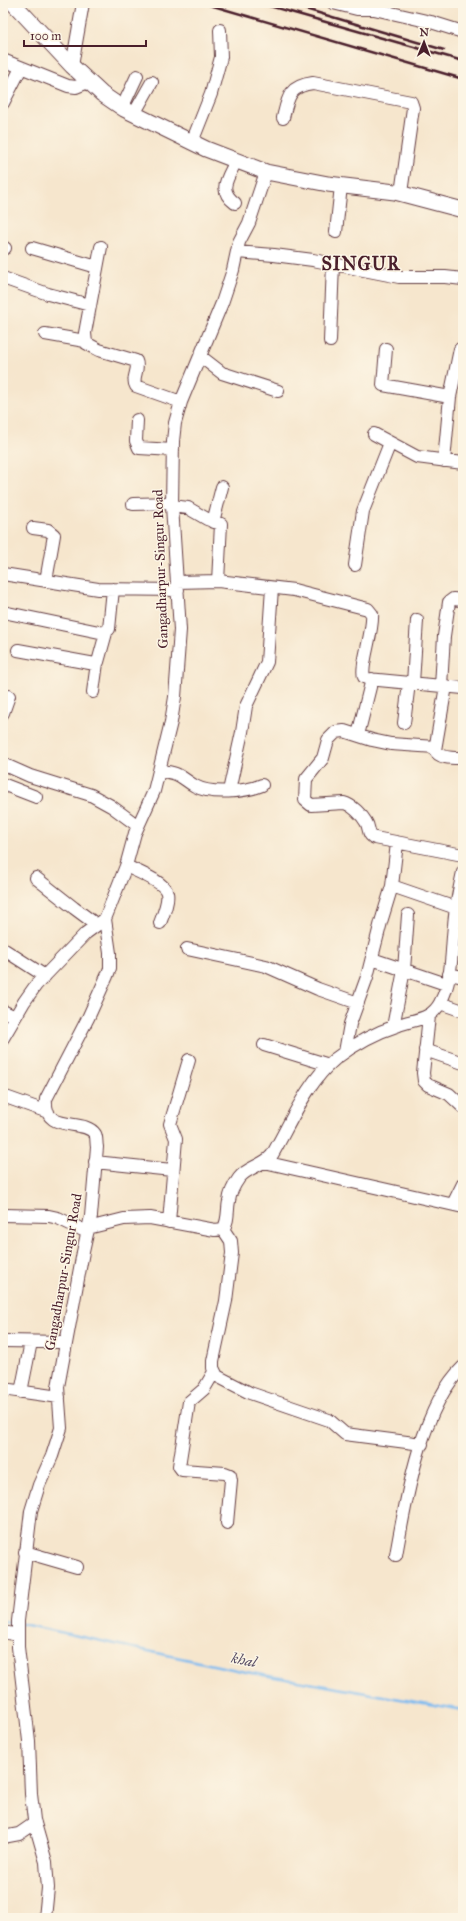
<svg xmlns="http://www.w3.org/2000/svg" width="466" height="1921" font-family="'IM FELL Great Primer',serif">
<rect width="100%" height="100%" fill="#fcf5e5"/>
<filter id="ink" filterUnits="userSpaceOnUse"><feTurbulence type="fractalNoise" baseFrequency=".025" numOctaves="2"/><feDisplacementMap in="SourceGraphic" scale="8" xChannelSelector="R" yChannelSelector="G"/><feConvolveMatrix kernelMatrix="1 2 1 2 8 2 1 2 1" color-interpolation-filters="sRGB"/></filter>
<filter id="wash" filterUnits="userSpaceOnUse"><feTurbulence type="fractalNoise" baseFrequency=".012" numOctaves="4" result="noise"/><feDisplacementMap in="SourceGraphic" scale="16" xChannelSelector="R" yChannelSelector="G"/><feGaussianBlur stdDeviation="0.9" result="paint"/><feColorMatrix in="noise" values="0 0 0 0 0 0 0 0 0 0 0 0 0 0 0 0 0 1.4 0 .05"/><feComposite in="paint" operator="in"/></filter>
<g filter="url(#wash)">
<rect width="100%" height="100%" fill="#f6e6cd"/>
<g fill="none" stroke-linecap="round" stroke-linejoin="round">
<path stroke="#7dbbf0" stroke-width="2.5" d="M 3,1621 L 10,1622
M 22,1624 L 246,1672 L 463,1710"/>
</g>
</g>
<g filter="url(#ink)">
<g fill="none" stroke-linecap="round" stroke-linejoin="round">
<defs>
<path id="minor" d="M 333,3 L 357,9 L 374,9 L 431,22 L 463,32
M 3,60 L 68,86 L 76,87 L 88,82
M 72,66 L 83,3
M 3,103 L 21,68
M 122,108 L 137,76
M 134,114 L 152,82
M 283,118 C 288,97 289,86 313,83 L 411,102 L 413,108 L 401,193
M 192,142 L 211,94 L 221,57 L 220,30
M 235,203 C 217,190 228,178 236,161
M 336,232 L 341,186
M 3,247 L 5,248
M 101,247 L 85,333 L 86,343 L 99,350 L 136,361 C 140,369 131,378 136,386 L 181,402
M 32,248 L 97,267
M 237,252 L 274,255 L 313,260 L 399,277 L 445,277 L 463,279
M 3,278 L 48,294 L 90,305
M 45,334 L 85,341
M 330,341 L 333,264
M 386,349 L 383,385 L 450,397
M 200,356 L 222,373 L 278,391
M 137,420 L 136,441 L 139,448 L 173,450
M 374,434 L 417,457 L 463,463
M 444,461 L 450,397 L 460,349
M 133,504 L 172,503
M 172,506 L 188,508 L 207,519 L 221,524 L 218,581
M 213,522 L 222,487
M 33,528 L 48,530 L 54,535 L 46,581
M 355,565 L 363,511 L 390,443
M 3,574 L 98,589 L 178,590
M 177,582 L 218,581 L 294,590 L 368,609 L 372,614 C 374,630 360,666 364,677 L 368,679 L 463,688
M 3,612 L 104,633 L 109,629 L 113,589
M 18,650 L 95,664 L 98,662 L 106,633
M 413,683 L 417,620
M 441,686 L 444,636 L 449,602 L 453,599 L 463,600
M 446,686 L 435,750 C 439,759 454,758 463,758
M 93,692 L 97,663
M 3,713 L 9,696
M 404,723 L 409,683
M 358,735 L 372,679
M 435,747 L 391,744 L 372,740 L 344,731 L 336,732 L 328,740 L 323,758 L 306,779 L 305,800 L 311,805 L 344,803 C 352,805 362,815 366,822 C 370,828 367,835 375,838 L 463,855
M 3,764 L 30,776 L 91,795 L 111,806 L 138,826
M 159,771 C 182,773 178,776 195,786 C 211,795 246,792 262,785
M 5,785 L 36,797
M 229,791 L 242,732 L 246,706 L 267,662 L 272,588
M 126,866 C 136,871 165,882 167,893 C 169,901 163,915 160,923
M 36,878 L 74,908 L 97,925
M 392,886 L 456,908
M 3,949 L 45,976
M 187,949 L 266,966 L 318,989 L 358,1003
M 372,959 L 446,984
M 449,974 L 463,977
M 440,1003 L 463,1011
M 3,1011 L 15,1017
M 429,1016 L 423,1073 L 424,1081 L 428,1085 L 449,1094 L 463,1107
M 393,1027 L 404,970 L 408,915
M 3,1038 L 24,1002 L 36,985 L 86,933 L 105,919
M 264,1045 L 329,1065
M 425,1050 L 463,1063
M 345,1052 L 350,1024 L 367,977 L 381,922 L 392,886 L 397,843
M 3,1096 L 48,1112
M 95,1162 L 172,1170
M 264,1162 L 463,1207
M 453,1204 L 463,1184
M 3,1215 L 49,1216 L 58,1218 L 87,1232
M 169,1222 L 176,1139 L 170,1124 L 189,1060
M 88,1228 L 124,1219 L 150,1218 L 215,1230 L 223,1229 C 229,1221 227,1210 229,1201 C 230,1193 234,1185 239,1178 C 247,1167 263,1166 272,1155 C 290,1124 307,1082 335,1059 C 353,1045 377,1032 399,1025 C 415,1019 431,1020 440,1003 C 453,980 451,951 454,926 C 455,908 459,890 463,872
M 223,1229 L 231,1241 L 232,1253 L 226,1301 L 213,1361 L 213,1368 L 217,1376 L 250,1393 L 329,1420 L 345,1434 L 422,1444
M 3,1341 L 66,1342
M 214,1372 L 204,1389 L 189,1402 L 179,1466 L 182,1470 L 225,1473 L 230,1475 L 231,1480 L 227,1523
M 3,1389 L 59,1397
M 21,1392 L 31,1342
M 25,1552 L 77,1567
M 396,1555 C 406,1499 421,1407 463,1367
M 3,1632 L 18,1635
M 3,1837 L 19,1834 L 35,1823
M 45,1918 L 48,1888 L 47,1876 L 46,1862 L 34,1820 L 31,1794 L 29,1741 L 18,1647 L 18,1621 L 31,1511 L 39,1485 L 52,1456 L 61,1428 L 58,1387 L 60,1376 L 83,1252 L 91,1216 L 97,1147 C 96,1143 97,1137 95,1134 C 84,1117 43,1135 46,1099 L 88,1018 L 107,976 L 110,968 L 110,953 L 105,919 L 126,866 L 135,833 L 154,791 L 171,722 L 175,697 L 180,630 L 172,506 L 173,441 L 175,423 L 181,402 L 222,303 L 233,270 L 239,242 L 249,223 L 266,172"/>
<path id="major" d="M 13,3 L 72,66 L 102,94 L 124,109 L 206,149 L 266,172 L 328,184 L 395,192 L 463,210"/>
</defs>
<use href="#minor" stroke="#643d43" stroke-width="14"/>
<use href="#major" stroke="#643d43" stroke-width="17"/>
<use href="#minor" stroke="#fff" stroke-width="12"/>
<use href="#major" stroke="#fff" stroke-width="15"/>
<path stroke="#4a1f2b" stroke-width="2.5" d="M 203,3 L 463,79
M 259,3 L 463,61
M 285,3 L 444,50"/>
</g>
</g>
<g text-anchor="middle" stroke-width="3" stroke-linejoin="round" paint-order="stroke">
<g font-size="14" fill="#4a1f2b" stroke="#fcf5e5">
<text transform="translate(160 569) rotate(-92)" y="5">Gangadharpur-Singur Road</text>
<text transform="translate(63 1272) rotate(-80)" y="5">Gangadharpur-Singur Road</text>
</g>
<g font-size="15" font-style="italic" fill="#594e66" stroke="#fcf5e5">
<text transform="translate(244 1660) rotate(11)" y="5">khal</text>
</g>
<g font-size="18" font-weight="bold" letter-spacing="1" fill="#4a1f2b" stroke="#fcf5e5">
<text x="361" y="270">SINGUR</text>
</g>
</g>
<rect width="466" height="1921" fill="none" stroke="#fcf5e5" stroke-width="16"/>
<g transform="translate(424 42) rotate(1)" stroke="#fcf5e5" stroke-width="3" paint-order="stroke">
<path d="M0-3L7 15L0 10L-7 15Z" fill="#4a1f2b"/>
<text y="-6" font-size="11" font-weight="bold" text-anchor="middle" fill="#4a1f2b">N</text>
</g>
<path d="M24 40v6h122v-6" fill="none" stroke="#4a1f2b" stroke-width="2"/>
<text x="30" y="40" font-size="12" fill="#4a1f2b" stroke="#fcf5e5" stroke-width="3" paint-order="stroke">100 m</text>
</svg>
